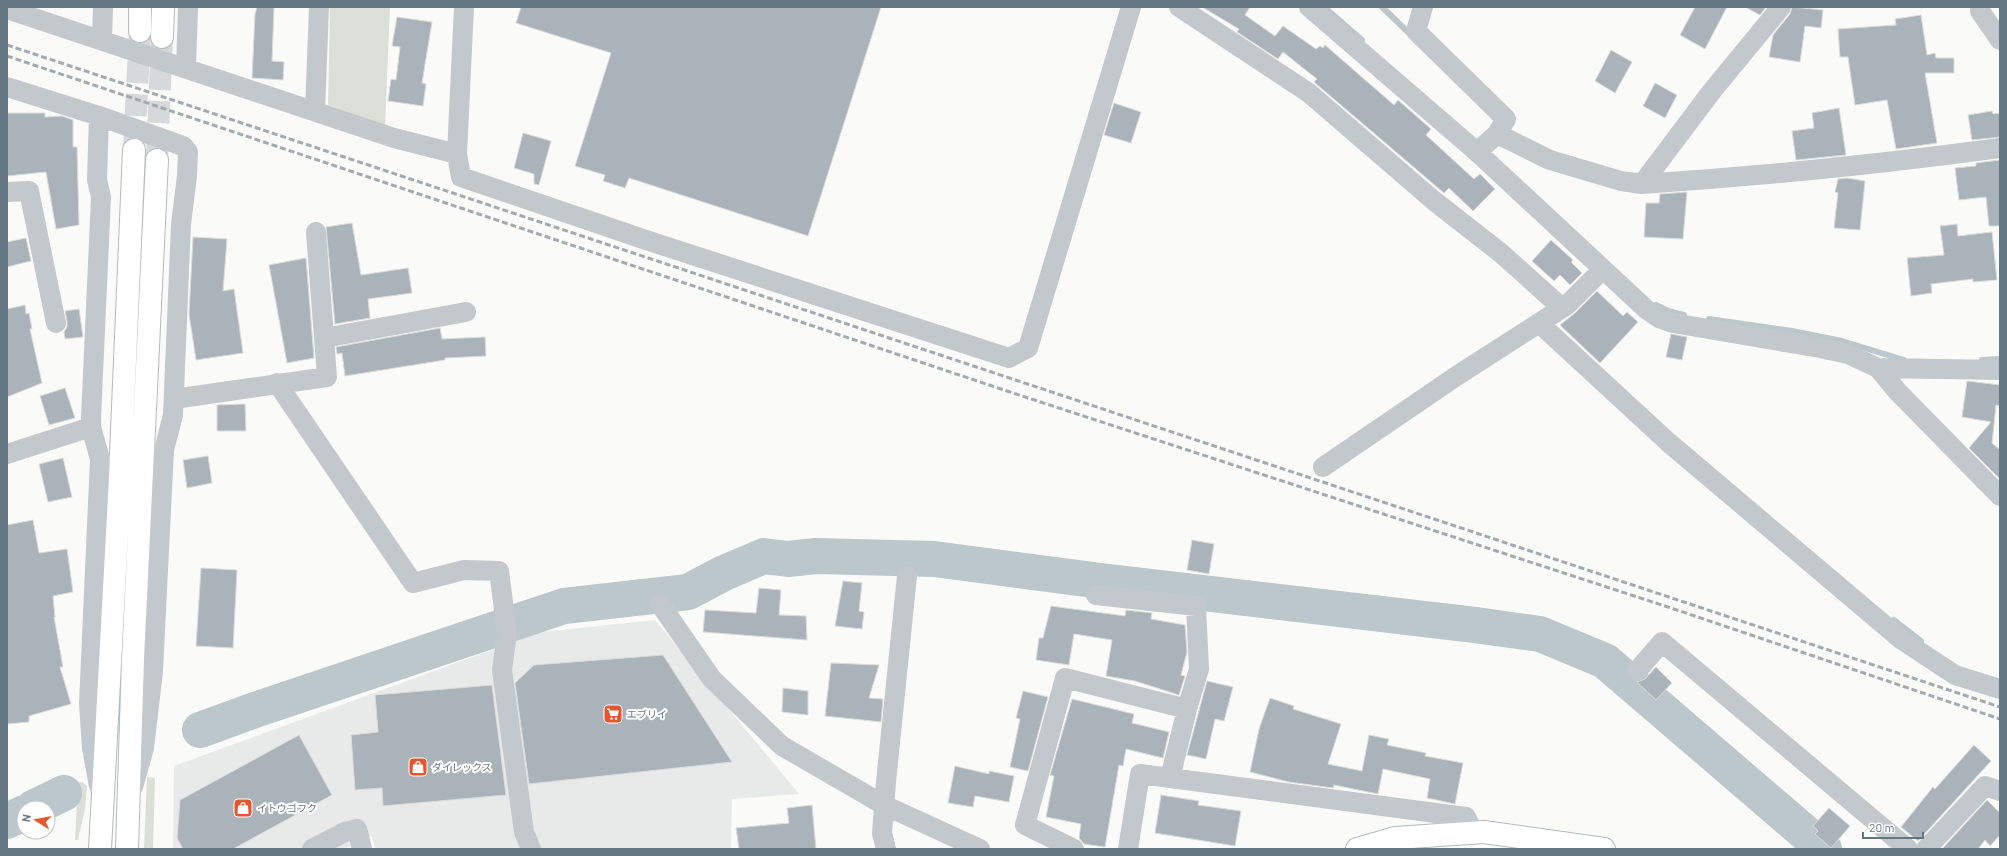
<svg xmlns="http://www.w3.org/2000/svg" width="2007" height="856" font-family="Barlow,'Noto Sans JP',sans-serif">
<rect width="100%" height="100%" fill="#fafaf8"/>
<path fill="#e8e9e9" d="M 655,620 L 799,794 L 732,799 L 731,849 L 375,849 L 372,836 L 345,849 L 173,849 L 174,766 L 541,632 Z"/>
<path fill="#dadfd7" d="M 330,7 L 390,7 L 385,126 L 328,105 Z
M 147,777 L 155,778 L 153,849 L 144,849 Z
M 78,782 L 82,782 L 87,786 L 85,809 L 78,840 L 75,840 Z"/>
<g fill="none" stroke-linecap="round" stroke-linejoin="round">
<path stroke="#bbc7cb" stroke-width="6" d="M 1324,7 L 1362,40
M 1382,7 L 1411,35
M 1656,305 L 1668,311 L 1684,315
M 1709,319 L 1792,331 L 1842,341 L 1904,360
M 1982,360 L 2000,359
M 1894,620 L 1921,641"/>
<path stroke="#bbc7cb" stroke-width="36" d="M 200,730 L 255,710 L 564,606 L 688,592 L 724,573 L 764,556 L 788,559 L 816,556 L 934,559 L 1101,581 L 1475,625 L 1540,634 L 1605,661 L 1824,849
M 33,808 L 64,793
M 7,821 L 24,813"/>
</g>
<path fill="#aab3b9" stroke="#dcdcda" d="M 257,7 L 274,7 L 272,61 L 284,62 L 283,80 L 252,78 L 255,14 Z
M 521,7 L 881,7 L 808,236 L 629,178 L 625,188 L 603,181 L 605,175 L 575,166 L 611,53 L 516,23 Z
M 1202,7 L 1250,7 L 1245,15 L 1275,36 L 1283,26 L 1316,49 L 1320,46 L 1323,48 L 1325,45 L 1394,105 L 1398,100 L 1431,129 L 1426,135 L 1474,179 L 1480,174 L 1495,189 L 1473,211 L 1449,188 L 1444,193 L 1314,82 L 1317,79 L 1283,52 L 1278,59 L 1237,32 L 1239,29 Z
M 1695,7 L 1727,7 L 1705,49 L 1680,35 Z
M 1745,7 L 1766,7 L 1760,15 Z
M 1792,7 L 1823,10 L 1821,28 L 1805,26 L 1800,62 L 1769,57 L 1773,35 L 1790,14 Z
M 1921,15 L 1927,55 L 1935,53 L 1936,58 L 1954,58 L 1954,73 L 1925,73 L 1937,143 L 1896,149 L 1887,100 L 1855,105 L 1848,57 L 1840,57 L 1838,29 L 1896,25 L 1895,19 Z
M 397,17 L 432,22 L 422,83 L 426,84 L 423,106 L 388,101 L 391,79 L 396,80 L 400,47 L 392,46 Z
M 1611,50 L 1632,62 L 1615,93 L 1595,81 Z
M 1655,83 L 1677,95 L 1665,118 L 1643,106 Z
M 1114,103 L 1141,112 L 1131,143 L 1104,135 Z
M 1839,108 L 1846,155 L 1796,160 L 1792,131 L 1814,128 L 1812,113 Z
M 1992,111 L 1993,114 L 2000,113 L 2000,137 L 1972,140 L 1968,115 Z
M 7,113 L 45,113 L 45,117 L 62,116 L 73,120 L 73,147 L 77,147 L 79,225 L 56,229 L 46,172 L 7,176 Z
M 523,133 L 551,141 L 539,185 L 534,184 L 534,174 L 514,168 Z
M 2000,160 L 2000,226 L 1989,226 L 1986,197 L 1959,200 L 1955,168 L 1976,166 L 1976,163 Z
M 1847,178 L 1865,181 L 1860,230 L 1834,228 L 1838,193 L 1835,192 L 1838,179 Z
M 1687,192 L 1683,239 L 1644,237 L 1646,203 L 1659,203 L 1660,194 Z
M 352,223 L 361,275 L 408,268 L 412,293 L 368,299 L 370,318 L 335,324 L 326,227 Z
M 1957,224 L 1958,236 L 1992,232 L 1997,280 L 1973,282 L 1973,279 L 1931,284 L 1932,293 L 1911,296 L 1907,258 L 1944,255 L 1940,226 Z
M 193,237 L 227,239 L 223,291 L 234,289 L 243,353 L 196,360 L 189,314 Z
M 26,238 L 31,261 L 7,267 L 7,242 Z
M 1551,240 L 1573,260 L 1571,262 L 1582,273 L 1570,285 L 1560,275 L 1554,281 L 1532,261 Z
M 306,258 L 314,358 L 287,363 L 269,265 Z
M 1597,291 L 1623,316 L 1627,312 L 1638,322 L 1600,363 L 1560,325 L 1575,313 Z
M 25,305 L 26,314 L 29,313 L 32,329 L 30,329 L 42,383 L 7,397 L 7,309 Z
M 79,309 L 83,337 L 65,339 L 64,332 L 67,327 L 67,321 L 65,311 Z
M 440,328 L 442,339 L 485,337 L 486,356 L 445,358 L 445,360 L 345,376 L 342,353 L 337,354 L 336,347 Z
M 1671,334 L 1687,337 L 1682,360 L 1666,357 Z
M 1967,381 L 2000,385 L 2000,406 L 1996,405 L 1992,443 L 2000,450 L 2000,479 L 1969,448 L 1991,422 L 1962,417 Z
M 65,388 L 75,418 L 49,425 L 40,396 Z
M 245,404 L 246,431 L 217,431 L 217,405 Z
M 208,456 L 212,483 L 187,488 L 183,460 Z
M 63,458 L 72,497 L 48,502 L 39,464 Z
M 33,520 L 39,553 L 67,549 L 73,592 L 53,596 L 55,617 L 54,617 L 63,667 L 60,667 L 71,704 L 29,716 L 29,722 L 7,724 L 7,525 Z
M 1192,540 L 1214,544 L 1209,574 L 1187,570 Z
M 201,568 L 237,570 L 233,648 L 196,646 Z
M 843,581 L 862,583 L 859,611 L 864,612 L 862,629 L 835,626 Z
M 759,588 L 781,590 L 779,615 L 806,616 L 807,640 L 703,632 L 705,610 L 756,613 Z
M 1051,606 L 1125,616 L 1126,610 L 1152,613 L 1151,619 L 1185,625 L 1187,652 L 1181,675 L 1185,676 L 1179,695 L 1135,681 L 1106,676 L 1112,640 L 1074,634 L 1069,665 L 1036,660 L 1039,638 L 1043,638 Z
M 663,655 L 732,762 L 529,784 L 515,683 L 534,665 Z
M 831,663 L 879,665 L 869,698 L 883,699 L 881,722 L 825,716 Z
M 1656,667 L 1672,683 L 1656,700 L 1637,682 L 1645,679 Z
M 1207,681 L 1233,687 L 1224,721 L 1215,719 L 1206,759 L 1187,755 Z
M 492,685 L 506,795 L 383,806 L 382,788 L 355,790 L 351,735 L 378,732 L 375,695 Z
M 783,688 L 808,691 L 808,715 L 782,712 Z
M 1023,691 L 1048,697 L 1028,771 L 1010,767 L 1020,719 L 1016,718 Z
M 1270,698 L 1294,706 L 1293,709 L 1341,724 L 1328,764 L 1362,771 L 1369,735 L 1389,739 L 1387,745 L 1426,753 L 1425,756 L 1463,763 L 1455,804 L 1427,798 L 1430,779 L 1383,769 L 1378,794 L 1334,785 L 1333,788 L 1289,782 L 1250,772 L 1259,729 Z
M 1072,699 L 1134,714 L 1132,723 L 1169,732 L 1163,758 L 1126,749 L 1123,766 L 1119,765 L 1105,847 L 1084,844 L 1079,838 L 1081,824 L 1046,817 L 1054,776 L 1050,775 Z
M 299,735 L 332,795 L 233,849 L 183,849 L 177,838 L 180,800 Z
M 1974,745 L 1991,761 L 1918,841 L 1901,827 L 1933,787 L 1935,789 Z
M 955,766 L 989,774 L 989,771 L 1014,776 L 1009,802 L 975,796 L 973,807 L 948,803 Z
M 1161,795 L 1199,801 L 1198,805 L 1241,811 L 1235,846 L 1155,833 Z
M 1987,800 L 2000,813 L 2000,835 L 1990,846 L 1985,840 L 1978,849 L 1942,849 Z
M 812,805 L 816,849 L 739,849 L 736,828 L 789,823 L 787,808 Z
M 1829,808 L 1850,826 L 1831,848 L 1815,834 L 1818,831 L 1813,826 Z"/>
<g fill="none" stroke-linecap="round" stroke-linejoin="round">
<path stroke="#d5d9db" stroke-width="22" stroke-dasharray="22 11" stroke-linecap="butt" d="M 134,149 L 140,31
M 157,156 L 162,37"/>
<defs>
<path id="secondary" d="M 140,31 L 140,7
M 162,37 L 163,7
M 100,849 L 120,477 L 134,150
M 127,849 L 133,659 L 157,160
M 1357,849 L 1395,838 L 1484,832 L 1604,849"/>
</defs>
<use href="#secondary" stroke="#b3babf" stroke-width="24"/>
<path stroke="#c3c8cc" stroke-width="20" d="M 1179,7 L 1309,93 L 1433,200 L 1502,254 L 1562,308
M 1309,7 L 1477,152 L 1647,310 L 1659,318 L 1673,323 L 1820,348 L 1848,354 L 1878,368 L 1898,392 L 2000,496
M 1423,7 L 1416,31 L 1506,119 L 1497,134
M 1980,7 L 1980,11 L 2000,40
M 7,9 L 394,138 L 457,154 L 464,7
M 102,39 L 103,7
M 186,68 L 188,7
M 7,87 L 99,116 L 183,146 L 188,152 L 187,176 L 181,224 L 173,415 L 164,450 L 153,671 L 144,748 L 133,787
M 315,111 L 319,7
M 1477,152 L 1497,134 L 1550,160 L 1621,181 L 1642,184 C 1762,176 1881,164 2000,148
M 457,154 L 461,177 L 646,240 L 1009,358 L 1028,348 L 1131,7
M 1642,184 L 1712,91 L 1781,7
M 7,192 L 29,191 L 56,323
M 1539,323 L 1668,442 L 1902,640 L 1955,675 L 2000,689
M 324,338 L 466,312
M 1878,368 L 2000,370
M 277,383 L 413,583 L 464,570 L 499,571 L 507,633 L 502,670 L 524,832 L 531,849
M 174,399 L 327,377 L 316,232
M 7,454 L 91,427
M 1323,467 L 1458,375 L 1567,305 L 1603,269
M 1096,595 L 1196,606 L 1199,669 L 1187,709
M 660,604 L 712,679 L 782,746 L 884,805 L 980,849
M 1637,671 L 1662,642 L 1908,849
M 99,786 L 92,748 L 89,704 L 100,459 L 91,427 L 91,418 L 101,197 L 97,180 L 99,116
M 312,849 L 345,832 L 357,829 L 362,849
M 886,849 L 882,833 L 886,782 L 907,576
M 1074,849 L 1025,825 L 1065,678 L 1187,709 L 1170,778
M 1128,849 L 1140,774 L 1466,817 L 1474,833
M 1926,849 L 1985,786 L 2000,791"/>
<use href="#secondary" stroke="#fff" stroke-width="22"/>
<path stroke="#a2aab0" stroke-width="3" stroke-dasharray="6 3" stroke-linecap="butt" d="M 7,45 L 2000,707
M 7,56 L 1013,393 L 1674,609 L 2000,719"/>
</g>
<defs>
<symbol id="supermarket-square" viewBox="-11 -11 22 22"><rect x="-9" y="-9" width="18" height="18" rx="4" fill="#e4572e" stroke="#fff"/><path d="M-6-5.5h2.5l.6 2H6L4.5 2H-2.5L-4.4-4H-6ZM-1.5 3.2a1.3 1.3 0 1 0 .1 0ZM3 3.2a1.3 1.3 0 1 0 .1 0Z" fill="#fff"/></symbol>
<symbol id="shop-square" viewBox="-11 -11 22 22"><rect x="-9" y="-9" width="18" height="18" rx="4" fill="#e4572e" stroke="#fff"/><path d="M-5-2.5h2.3a2.7 3.5 0 0 1 5.4 0H5L5.5 6h-11ZM-1.5-2.5h3a1.5 2.3 0 0 0-3 0Z" fill="#fff"/></symbol>
</defs>
<g fill-rule="evenodd">
<use href="#supermarket-square" x="602" y="703" width="22" height="22"/>
<use href="#shop-square" x="407" y="756" width="22" height="22"/>
<use href="#shop-square" x="232" y="797" width="22" height="22"/>
</g>
<g text-anchor="middle" stroke-width="4" stroke-linejoin="round" paint-order="stroke">
<g font-size="10" fill="#657683" stroke="#fff" text-anchor="start">
<text x="627" y="718">エブリイ</text>
<text x="432" y="771">ダイレックス</text>
<text x="257" y="812">イトウゴフク</text>
</g>
</g>
<rect width="2007" height="856" fill="none" stroke="#657683" stroke-width="16"/>
<g transform="translate(36 820) rotate(281)"><circle r="19" fill="#ffffff" stroke="#c1c8cd"/>
<path d="M0-3L7 15L0 10L-7 15Z" fill="#e4572e"/>
<text y="-6" font-size="11" font-weight="bold" text-anchor="middle" fill="#657683">N</text>
</g>
<path d="M1863 832v6h60v-6" fill="none" stroke="#657683" stroke-width="2"/>
<text x="1869" y="832" font-size="12" fill="#657683" stroke="#ffffff" stroke-width="3" paint-order="stroke">20 m</text>
</svg>
